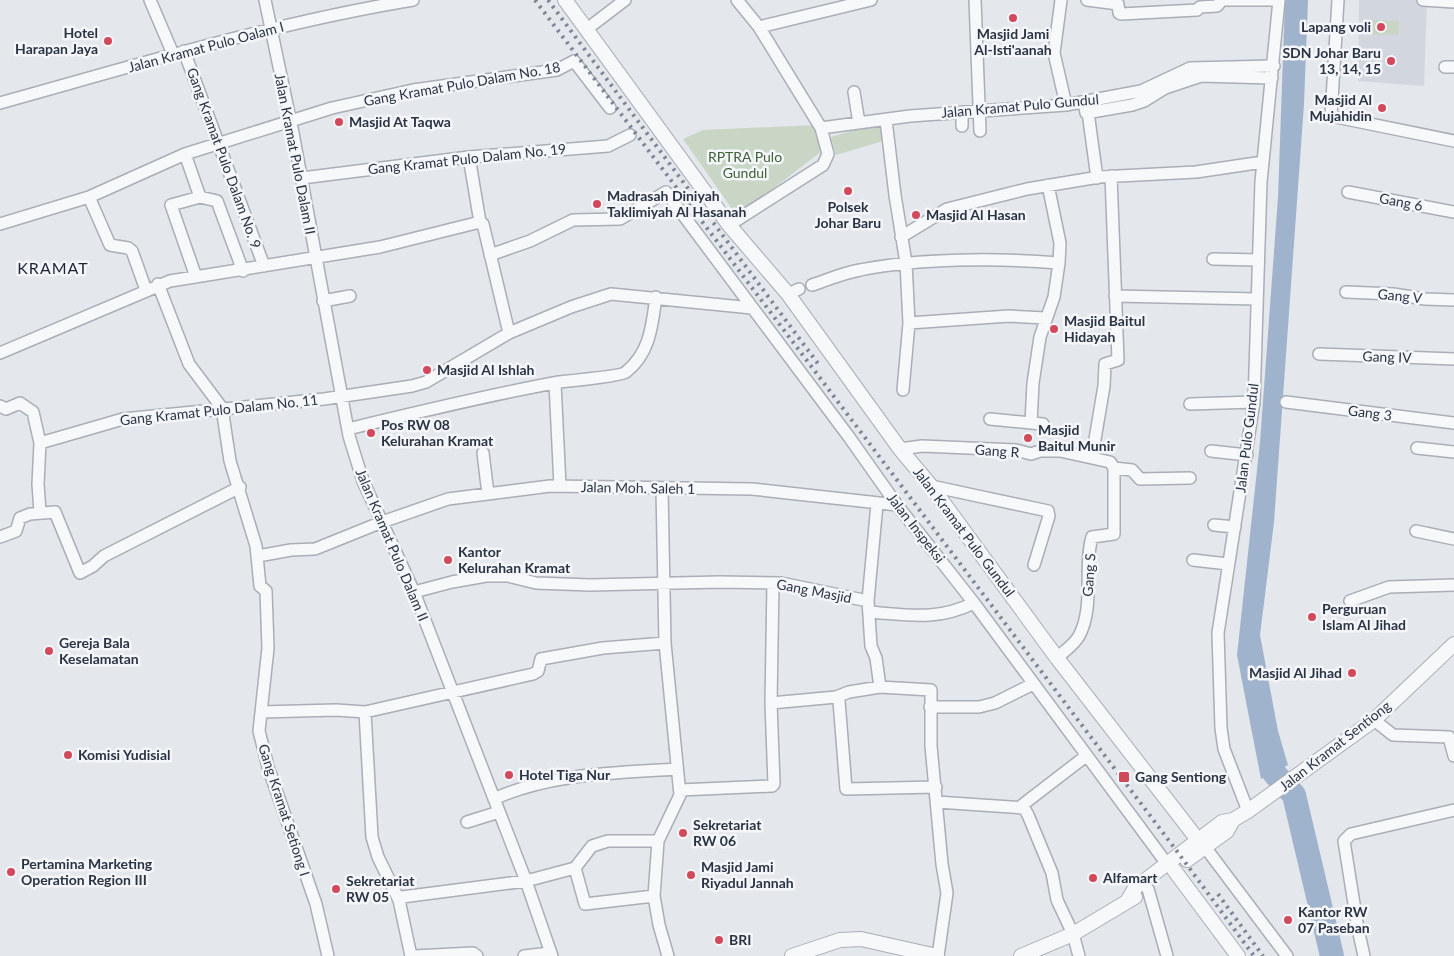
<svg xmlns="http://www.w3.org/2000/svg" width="1454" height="956" font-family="Lato,sans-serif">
<rect width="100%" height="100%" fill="#e4e7ec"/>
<path fill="#d2d6de" d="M 1359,0 L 1427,0 L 1424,86 L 1358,81 Z"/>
<path fill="#c9d6c5" d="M 1364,20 L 1399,21 L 1398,35 L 1364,34 Z
M 881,122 L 886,140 L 836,155 L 831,137 Z
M 818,125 L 822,151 L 737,216 L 683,139 L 703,130 Z"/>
<path fill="#9fb4cc" d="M 1285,0 L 1308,0 L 1304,104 L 1274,522 L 1260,635 L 1278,731 L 1288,765 L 1261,779 L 1237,655 L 1260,442 L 1278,197 Z"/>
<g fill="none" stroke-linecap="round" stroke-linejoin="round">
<path stroke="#9fb4cc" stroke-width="24" d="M 1268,740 L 1274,773 L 1294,795 L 1332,956"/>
<defs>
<path id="minor" d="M 150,0 L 173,54
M 265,0 L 293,133 L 349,436 L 363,481 L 414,592 L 526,881 L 552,956
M 975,0 L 980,131
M 1061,0 L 1054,53 L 1066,105
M 1087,0 L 1118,4 L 1119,13 L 1121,14 L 1197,10 L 1200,7 L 1217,6 L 1222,0 L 1277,0
M 1338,0 L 1331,116 L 1454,141
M 1423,0 L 1454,2
M 759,27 L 871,0
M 587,29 L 625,0
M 184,51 L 264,266
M 1445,67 L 1454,67
M 854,92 L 859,123
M 1084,102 L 1086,113 L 1132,105 L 1144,101 L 1165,88 L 1201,76 L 1272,78
M 0,103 C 137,65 273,23 413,0
M 1087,105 L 1097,178
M 886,120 L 895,195 L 906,263 L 909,323 L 1009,316 L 1045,318
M 962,126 L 962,112
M 821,128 L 910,116 L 1066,105 L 1141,91 L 1190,68 L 1274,66
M 185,154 L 200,197
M 469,157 L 480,222 L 483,224 L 509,333
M 302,178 L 469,157 L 608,146 L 630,135
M 1348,192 L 1454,212
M 89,197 L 110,245 L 128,248 L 132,251 L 146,290
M 0,224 L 89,197 L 185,154 L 332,108 L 413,90 L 557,70 L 574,61 L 610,108
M 729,225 L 823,165 L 828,154 L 821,128 L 759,27 L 737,0
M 901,237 L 947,209 L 1027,189 L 1099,177 L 1196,172 L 1263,162
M 490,255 L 530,241 L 573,220 L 620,219 L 666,192 L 849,437 L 897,505 L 974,603 L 1167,864
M 1213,259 L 1258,260
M 196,277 L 171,205 L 200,197 L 217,201 L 243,271
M 158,284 L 189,364 L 222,408 L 230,461 L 256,546 L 260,586 L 266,591 L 268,648 L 259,731 L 268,767 L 316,904 L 328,956
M 812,285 C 827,280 843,273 860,270 C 920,258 998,258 1059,263
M 1346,292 L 1393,294 L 1425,299 L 1454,300
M 788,294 L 799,289
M 1115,296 L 1257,299
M 323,301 L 350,296
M 0,353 L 170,281 L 380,247 L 480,222
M 1319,354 L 1454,359
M 555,383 L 560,486
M 903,390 L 909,323
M 1286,402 L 1454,423
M 1190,404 L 1254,402
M 0,406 L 6,409 L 20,403 L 33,412 L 40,443 L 38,484 L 40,512
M 990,419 L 1031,423
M 1043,424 L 1031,423 L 1033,383 L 1040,337 L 1054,297 L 1059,263 L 1060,243 L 1048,185
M 348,429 C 418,412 488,395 559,382 C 569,381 622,376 626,372 C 650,353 652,326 656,297
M 40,443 L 123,419 L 324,399 L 412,386 L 426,382 L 509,333 L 571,307 L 611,294 L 752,308
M 1417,448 L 1454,452
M 900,449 L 922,446 L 1016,450 L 1031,454 L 1040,451 L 1060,451 L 1110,462 L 1114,468 L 1114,534 L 1092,537 C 1083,568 1095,606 1079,636 C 1074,645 1064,651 1057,658
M 1211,451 L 1247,455
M 483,453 L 488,494
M 1092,457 L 1104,386 L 1105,364 L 1118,360 L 1111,176
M 1114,468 L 1132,470 L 1140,479 L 1190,478
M 931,486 L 1048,511 L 1049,516 L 1034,565
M 662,489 L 665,643 L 680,795 L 658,841 L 654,896 L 659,925 L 668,956
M 877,504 L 868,601 L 871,646 L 876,658 L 880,687
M 1214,525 L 1235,527
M 1416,531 L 1454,539
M 0,537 L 16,531 L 20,518 L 30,514 L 55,512 L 80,573 L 93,566 L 104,556 L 240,487
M 258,556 L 291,550 L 315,549 L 382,522 L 448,499 L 550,486 L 752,489 L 897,505
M 1193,560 L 1228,564
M 414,592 L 452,582 L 486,576 L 508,576 L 536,583 L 590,585 L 720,582 L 781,583 L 868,601
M 1350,601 L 1389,587 L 1454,585
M 869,612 C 909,615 937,621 974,603
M 836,697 L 839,701 L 846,789 L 936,787
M 771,703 L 836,697 L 849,692 L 880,687 L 931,690 L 931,746 L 942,864 L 947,893 L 938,956
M 930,707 L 979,707 L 995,703 L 1033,684
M 261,712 L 336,710 L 365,712 L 533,674 L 538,671 L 541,659 L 603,648 L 665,643
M 365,712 L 372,837 L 378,857 L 399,900 L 411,956
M 1374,720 L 1393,735 L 1449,737 L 1454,756
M 680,790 L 772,786 L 774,784 L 771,703 L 773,583
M 494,799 C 550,773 616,773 677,769
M 937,802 L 1024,808 L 1028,815 L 1052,873 L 1057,900 L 1073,934 L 1079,956
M 1021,806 L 1086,756
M 1248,811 L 1224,749 L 1221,728 L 1218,633 L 1254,402 L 1261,182 L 1279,0
M 467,822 L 499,812
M 1205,847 L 1287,956
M 575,868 L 585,904 L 654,896
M 1148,889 L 1167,956
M 399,900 L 402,897 L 526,881 L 575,868 L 592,846 L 608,841 L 658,841
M 414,956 L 473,953 L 477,956
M 524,956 L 550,953
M 1364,956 L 1358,929 L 1344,841 L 1351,834 L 1454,810"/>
<path id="tertiary" d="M 565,0 L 729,225 L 788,294 L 900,449 L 931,486 L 1057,658 L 1198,840
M 1187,860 L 1227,831 L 1233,820
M 1174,870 L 1238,956
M 1128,900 L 1135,888 L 1222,822 L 1233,820 L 1248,811 L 1374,720 L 1454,644
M 792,956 L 840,940 L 861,939 L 937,956
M 1021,956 L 1073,934 L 1135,897"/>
</defs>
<use href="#minor" stroke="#a9aeb7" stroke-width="14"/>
<use href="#tertiary" stroke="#a9aeb7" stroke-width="16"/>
<use href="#minor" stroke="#f7f8fa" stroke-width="11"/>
<use href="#tertiary" stroke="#f7f8fa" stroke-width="14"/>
<path stroke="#7d8696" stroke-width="4" stroke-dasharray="2.5 5" stroke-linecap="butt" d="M 535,0 L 1179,854 L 1254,956
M 548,0 L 819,365
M 1218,894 L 1263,956"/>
</g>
<g fill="#d1495b" stroke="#f4f6f9" stroke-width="2">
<circle cx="1013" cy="18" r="5"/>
<circle cx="1381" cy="27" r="5"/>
<circle cx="108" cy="41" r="5"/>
<circle cx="1391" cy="61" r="5"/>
<circle cx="1382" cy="108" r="5"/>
<circle cx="339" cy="122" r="5"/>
<circle cx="848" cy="191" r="5"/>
<circle cx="597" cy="204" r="5"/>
<circle cx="916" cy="215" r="5"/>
<circle cx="1054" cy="329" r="5"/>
<circle cx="427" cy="370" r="5"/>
<circle cx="371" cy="433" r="5"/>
<circle cx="1028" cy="438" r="5"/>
<circle cx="448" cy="560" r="5"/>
<circle cx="1312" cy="617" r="5"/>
<circle cx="49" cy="651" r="5"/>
<circle cx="1352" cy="673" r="5"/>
<circle cx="68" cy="755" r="5"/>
<circle cx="509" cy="775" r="5"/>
<rect x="1118" y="771" width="12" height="12" rx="2.5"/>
<circle cx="683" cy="833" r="5"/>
<circle cx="11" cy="872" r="5"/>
<circle cx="691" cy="875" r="5"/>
<circle cx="1093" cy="878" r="5"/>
<circle cx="336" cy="889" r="5"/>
<circle cx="1288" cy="920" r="5"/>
<circle cx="719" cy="940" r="5"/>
</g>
<g text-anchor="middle" stroke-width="5" stroke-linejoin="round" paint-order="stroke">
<g font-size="14" font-weight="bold" fill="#2b3445" stroke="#f4f6f9" text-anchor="start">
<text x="1371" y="32" text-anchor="end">Lapang voli</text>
<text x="98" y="38" text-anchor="end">Hotel<tspan x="98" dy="16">Harapan Jaya</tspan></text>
<text x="1013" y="39" text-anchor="middle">Masjid Jami<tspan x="1013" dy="16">Al-Isti'aanah</tspan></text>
<text x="1381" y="58" text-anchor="end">SDN Johar Baru<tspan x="1381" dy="16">13, 14, 15</tspan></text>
<text x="1372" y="105" text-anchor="end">Masjid Al<tspan x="1372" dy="16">Mujahidin</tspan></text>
<text x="349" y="127">Masjid At Taqwa</text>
<text x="607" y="201">Madrasah Diniyah<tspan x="607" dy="16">Taklimiyah Al Hasanah</tspan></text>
<text x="848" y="212" text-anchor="middle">Polsek<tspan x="848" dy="16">Johar Baru</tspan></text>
<text x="926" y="220">Masjid Al Hasan</text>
<text x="1064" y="326">Masjid Baitul<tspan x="1064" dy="16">Hidayah</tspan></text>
<text x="437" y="375">Masjid Al Ishlah</text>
<text x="381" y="430">Pos RW 08<tspan x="381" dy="16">Kelurahan Kramat</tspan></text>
<text x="1038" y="435">Masjid<tspan x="1038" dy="16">Baitul Munir</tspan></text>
<text x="458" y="557">Kantor<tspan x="458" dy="16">Kelurahan Kramat</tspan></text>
<text x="1322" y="614">Perguruan<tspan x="1322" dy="16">Islam Al Jihad</tspan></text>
<text x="59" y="648">Gereja Bala<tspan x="59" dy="16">Keselamatan</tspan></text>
<text x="1342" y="678" text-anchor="end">Masjid Al Jihad</text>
<text x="78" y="760">Komisi Yudisial</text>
<text x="519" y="780">Hotel Tiga Nur</text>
<text x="1135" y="782">Gang Sentiong</text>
<text x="693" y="830">Sekretariat<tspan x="693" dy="16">RW 06</tspan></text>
<text x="21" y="869">Pertamina Marketing<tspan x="21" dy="16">Operation Region III</tspan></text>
<text x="701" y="872">Masjid Jami<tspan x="701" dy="16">Riyadul Jannah</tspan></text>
<text x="1103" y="883">Alfamart</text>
<text x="346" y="886">Sekretariat<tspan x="346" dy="16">RW 05</tspan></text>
<text x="1298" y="917">Kantor RW<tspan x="1298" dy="16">07 Paseban</tspan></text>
<text x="729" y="945">BRI</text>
</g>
<g font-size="14" fill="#2b3445" stroke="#f4f6f9">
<text transform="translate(206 47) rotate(-15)" y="5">Jalan Kramat Pulo Oalam I</text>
<text transform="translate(462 84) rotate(-10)" y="5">Gang Kramat Pulo Dalam No. 18</text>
<text transform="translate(1020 106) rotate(-5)" y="5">Jalan Kramat Pulo Gundul</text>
<text transform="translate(295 154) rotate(79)" y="5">Jalan Kramat Pulo Dalam II</text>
<text transform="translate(224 158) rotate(70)" y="5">Gang Kramat Pulo Dalam No. 9</text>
<text transform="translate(467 159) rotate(-6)" y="5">Gang Kramat Pulo Dalam No. 19</text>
<text transform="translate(1401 202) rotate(11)" y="5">Gang 6</text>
<text transform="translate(1400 296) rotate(6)" y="5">Gang V</text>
<text transform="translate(1387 357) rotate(2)" y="5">Gang IV</text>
<text transform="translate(219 410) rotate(-6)" y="5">Gang Kramat Pulo Dalam No. 11</text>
<text transform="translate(1370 413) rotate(7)" y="5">Gang 3</text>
<text transform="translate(1247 438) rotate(-83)" y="5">Jalan Pulo Gundul</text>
<text transform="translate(997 451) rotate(4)" y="5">Gang R</text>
<text transform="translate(638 488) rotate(1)" y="5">Jalan Moh. Saleh 1</text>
<text transform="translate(916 528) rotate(52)" y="5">Jalan Inspeksi</text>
<text transform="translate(964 532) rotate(53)" y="5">Jalan Kramat Pulo Gundul</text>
<text transform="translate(392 545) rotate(67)" y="5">Jalan Kramat Pulo Dalam II</text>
<text transform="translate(1089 575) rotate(-86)" y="5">Gang S</text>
<text transform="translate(814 591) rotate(11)" y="5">Gang Masjid</text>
<text transform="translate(1335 746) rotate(-38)" y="5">Jalan Kramat Sentiong</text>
<text transform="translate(284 810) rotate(72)" y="5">Gang Kramat Setiong I</text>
</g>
<g font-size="14" fill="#3f6138" stroke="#f4f6f9">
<text x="745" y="162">RPTRA Pulo<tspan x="745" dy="16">Gundul</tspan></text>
</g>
<g font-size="16" letter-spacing="1" fill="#1d2536" stroke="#f4f6f9">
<text x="53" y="274">KRAMAT</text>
</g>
</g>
</svg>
